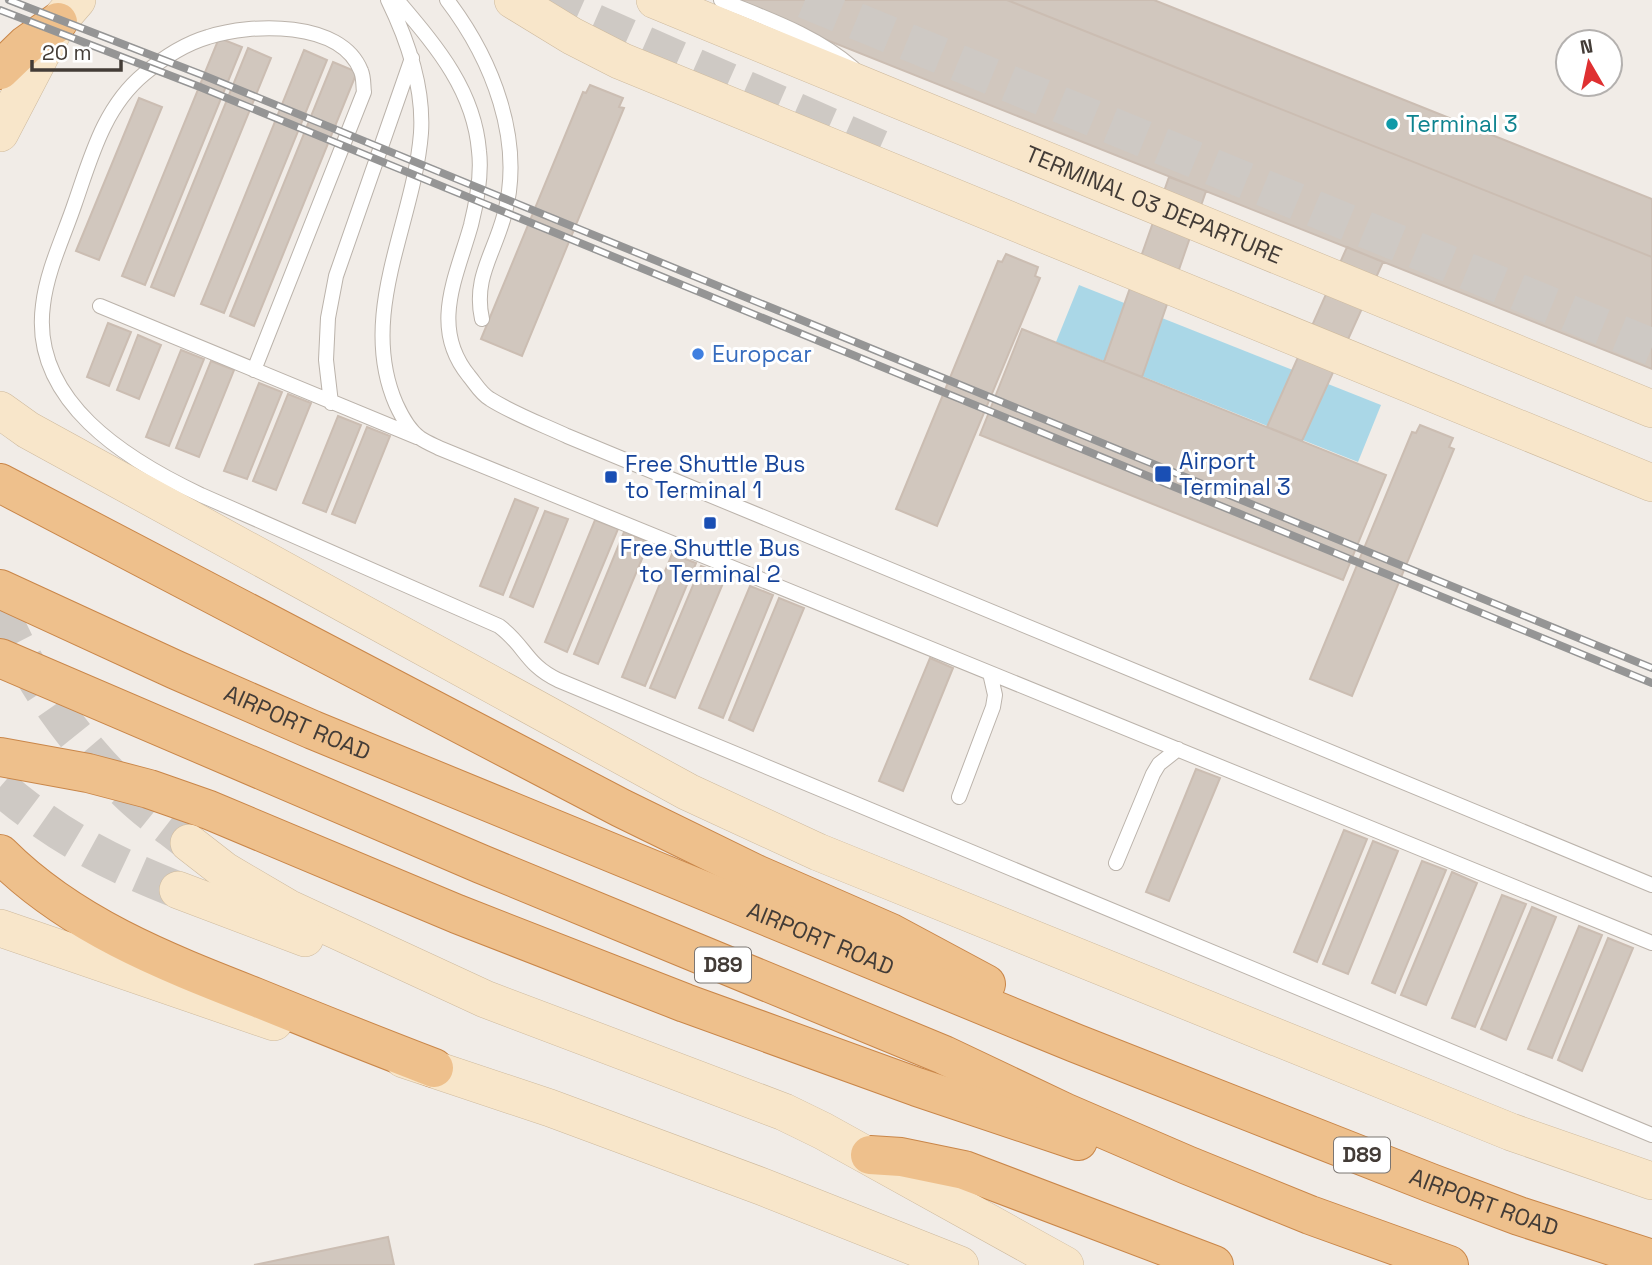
<svg xmlns="http://www.w3.org/2000/svg" width="1652" height="1265" font-family="'Space Grotesk',sans-serif">
<rect width="100%" height="100%" fill="#f1ece7"/>
<path fill="#aad7e7" d="M 1079,285 L 1381,405 L 1358,462 L 1056,342 Z"/>
<path fill="#d1c7be" stroke="#cbbdb2" stroke-width="2" d="M 742,0 L 1007,0 L 1652,257 L 1652,369 L 739,5 Z
M 1007,0 L 1154,0 L 1652,199 L 1652,257 Z
M 219,38 L 242,47 L 145,285 L 122,276 Z
M 248,48 L 271,58 L 174,296 L 151,287 Z
M 304,50 L 327,60 L 224,313 L 201,304 Z
M 333,62 L 357,72 L 254,326 L 230,316 Z
M 590,85 L 623,98 L 619,107 L 624,108 L 522,356 L 481,339 L 583,92 L 586,93 Z
M 139,98 L 162,107 L 99,260 L 76,251 Z
M 1169,177 L 1206,191 L 1142,377 L 1104,362 Z
M 1347,247 L 1383,262 L 1302,441 L 1267,427 Z
M 1006,254 L 1038,267 L 1035,276 L 1040,278 L 937,526 L 896,509 L 998,261 L 1002,262 Z
M 108,323 L 131,332 L 109,386 L 87,377 Z
M 1022,329 L 1386,475 L 1343,580 L 980,435 Z
M 138,335 L 161,345 L 139,399 L 117,390 Z
M 181,350 L 204,359 L 169,446 L 146,437 Z
M 211,361 L 234,370 L 199,457 L 176,448 Z
M 259,383 L 282,392 L 247,479 L 224,471 Z
M 288,394 L 311,403 L 276,490 L 253,481 Z
M 338,416 L 361,425 L 326,512 L 303,503 Z
M 1420,425 L 1453,438 L 1449,447 L 1454,449 L 1352,696 L 1310,679 L 1412,432 L 1416,433 Z
M 367,427 L 390,436 L 355,523 L 332,514 Z
M 515,499 L 538,508 L 503,595 L 480,586 Z
M 545,511 L 568,519 L 533,607 L 510,597 Z
M 595,520 L 618,529 L 567,652 L 545,642 Z
M 624,532 L 649,542 L 598,664 L 574,654 Z
M 672,554 L 696,563 L 645,686 L 622,677 Z
M 701,566 L 726,576 L 675,698 L 650,688 Z
M 750,586 L 773,595 L 723,718 L 699,708 Z
M 779,598 L 804,608 L 753,731 L 729,720 Z
M 930,658 L 953,668 L 903,791 L 879,781 Z
M 1196,769 L 1220,778 L 1169,901 L 1146,892 Z
M 1344,830 L 1367,839 L 1317,962 L 1294,952 Z
M 1373,841 L 1398,851 L 1348,974 L 1323,964 Z
M 1422,861 L 1446,870 L 1395,993 L 1372,983 Z
M 1452,872 L 1477,883 L 1426,1005 L 1401,995 Z
M 1502,895 L 1526,904 L 1475,1027 L 1452,1018 Z
M 1532,907 L 1556,917 L 1506,1040 L 1481,1029 Z
M 1579,926 L 1602,935 L 1552,1058 L 1528,1049 Z
M 1608,938 L 1633,948 L 1582,1071 L 1558,1060 Z
M 388,1237 L 394,1265 L 254,1265 Z"/>
<g fill="none" stroke-linecap="round" stroke-linejoin="round">
<path stroke="#cec9c4" stroke-width="37" stroke-dasharray="37 18" stroke-linecap="butt" d="M 544,0 L 893,154
M 805,0 L 1652,347
M 0,610 C 29,679 76,744 130,795 C 148,812 169,827 189,843
M 0,787 C 57,836 109,863 178,890"/>
<defs>
<path id="service" d="M 388,0 C 408,41 424,87 421,133 C 414,223 357,314 396,404 C 401,415 410,431 420,438 C 426,442 433,445 439,448 L 1652,943
M 397,0 C 435,45 474,89 479,151 C 482,175 477,201 471,225 C 457,276 429,327 469,376 C 475,383 481,394 490,399 C 514,414 541,424 567,436 L 1652,885
M 447,0 C 492,59 525,141 504,216 C 494,254 473,278 482,319
M 721,0 C 767,19 815,35 853,68
M 100,306 L 417,437
M 254,370 L 364,92 C 363,86 364,78 361,71 C 341,20 251,23 208,37 C 184,44 163,58 144,74 C 104,107 91,157 75,203 C 64,236 47,270 43,305 C 30,401 127,460 201,495 L 499,626 C 525,645 526,665 558,680 L 1652,1135
M 331,403 L 326,360 L 328,318 L 336,276 L 412,58
M 959,797 L 993,707 L 995,695 L 990,673
M 1116,863 L 1153,774 L 1159,764 L 1178,749"/>
<g id="secondary">
<path d="M 513,0 L 572,36 L 621,61 L 1652,483"/>
<path id="s1" d="M 655,0 L 1652,409"/>
<path d="M 0,133 L 58,22 L 77,0"/>
<path d="M 0,410 L 28,430 L 688,792 L 818,852 L 1511,1132 L 1652,1181"/>
<path d="M 189,843 L 225,871 L 288,908 L 485,999 L 784,1112 L 823,1131 L 1065,1265"/>
<path d="M 178,890 L 305,938"/>
<path d="M 0,928 L 274,1022"/>
<path d="M 403,1059 L 550,1108 L 763,1187 L 960,1265"/>
</g>
<g id="trunk">
<path d="M 0,70 L 26,45 L 58,22"/>
<path d="M 0,483 L 621,808 L 756,874 L 891,933 L 986,984"/>
<path id="s2" d="M 0,589 L 176,670 L 313,730 L 1075,1043 L 1431,1183 L 1519,1216 L 1652,1259"/>
<path d="M 0,658 L 481,864 L 944,1055 L 1064,1112 L 1187,1165 L 1310,1215 L 1449,1265"/>
<path d="M 0,757 L 88,773 L 149,789 L 209,810 L 457,914 L 685,1003 L 917,1087 L 1078,1141"/>
<path d="M 0,854 C 71,925 163,961 255,997 C 314,1021 374,1045 434,1068"/>
<path d="M 870,1155 L 901,1157 L 964,1170 L 1214,1265"/>
</g>
</defs>
<use href="#service" stroke="#bbb3ab" stroke-width="16"/>
<use href="#secondary" stroke="#ceba9e" stroke-width="38"/>
<use href="#trunk" stroke="#c98649" stroke-width="40"/>
<use href="#service" stroke="#fff" stroke-width="14"/>
<use href="#secondary" stroke="#f8e6ca" stroke-width="37"/>
<use href="#trunk" stroke="#eec08c" stroke-width="38"/>
<defs>
<path id="rail" d="M 9,0 L 205,76 L 1652,668
M 0,10 L 200,87 L 1652,683"/>
</defs>
<use href="#rail" stroke="#959595" stroke-width="8"/>
<use href="#rail" stroke="#fff" stroke-width="5" stroke-dasharray="16" stroke-linecap="butt"/>
</g>
<circle fill="#0f9aa8" stroke="#fff" stroke-width="2.5" cx="1392" cy="124" r="7"/>
<circle fill="#3f7fe0" stroke="#fff" stroke-width="2.5" cx="698" cy="354" r="7"/>
<g fill="#1a4fb4" stroke="#fff" stroke-width="2.5">
<rect x="1154" y="465" width="18" height="18" rx="3.5"/>
<rect x="604" y="470" width="14" height="14" rx="3.5"/>
<rect x="703" y="516" width="14" height="14" rx="3.5"/>
</g>
<g text-anchor="middle" stroke-width="6" stroke-linejoin="round" paint-order="stroke">
<g fill="#fff" stroke="#7b7673" stroke-width="2">
<rect x="695" y="947.5" width="56" height="35" rx="5"/>
<rect x="1334" y="1137.5" width="56" height="35" rx="5"/>
</g>
<g font-size="21" font-weight="bold" fill="#433c37">
<text x="723" y="972">D89</text>
<text x="1362" y="1162">D89</text>
</g>
<g font-size="23" fill="#0d838f" stroke="#fff" text-anchor="start">
<text x="1406" y="132">Terminal 3</text>
</g>
<g font-size="23" fill="#433c37" stroke="#fff">
<text dy="8" stroke="none"><textPath href="#s1" startOffset="539">TERMINAL 03 DEPARTURE</textPath></text>
<text dy="8" stroke="none"><textPath href="#s2" startOffset="326">AIRPORT ROAD</textPath></text>
<text dy="8" stroke="none"><textPath href="#s2" startOffset="892">AIRPORT ROAD</textPath></text>
<text dy="8" stroke="none"><textPath href="#s2" startOffset="1606">AIRPORT ROAD</textPath></text>
</g>
<g font-size="23" fill="#366cbe" stroke="#fff" text-anchor="start">
<text x="712" y="362">Europcar</text>
</g>
<g font-size="23" fill="#164399" stroke="#fff" text-anchor="start">
<text x="1179" y="469">Airport<tspan x="1179" dy="26">Terminal 3</tspan></text>
<text x="625" y="472">Free Shuttle Bus<tspan x="625" dy="26">to Terminal 1</tspan></text>
<text x="710" y="556" text-anchor="middle">Free Shuttle Bus<tspan x="710" dy="26">to Terminal 2</tspan></text>
</g>
</g>
<g transform="translate(1589 63) rotate(351)"><circle r="33" fill="#ffffff" stroke="#b4b1af" stroke-width="2"/>
<path d="M0-5L12 26L0 18L-12 26Z" fill="#df3031"/>
<text y="-10" font-size="19" font-weight="bold" text-anchor="middle" fill="#433c37">N</text>
</g>
<path d="M32 60v10h89v-10" fill="none" stroke="#433c37" stroke-width="3.5"/>
<text x="42" y="60" font-size="21" fill="#433c37" stroke="#ffffff" stroke-width="5" paint-order="stroke">20 m</text>
</svg>
